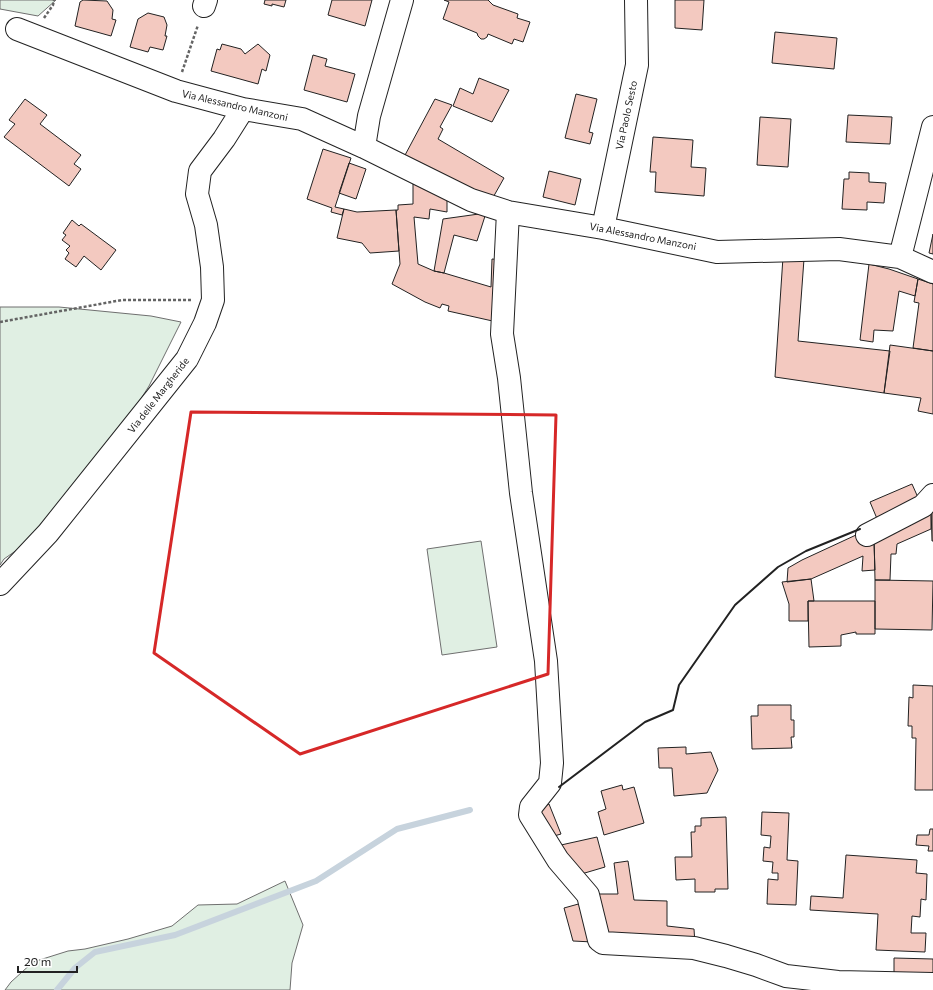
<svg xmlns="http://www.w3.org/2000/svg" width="933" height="990" font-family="Commissioner,sans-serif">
<rect width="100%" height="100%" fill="#fff"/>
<path fill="#e0efe3" stroke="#6f6f6f" d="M 0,0 L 56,0 L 38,16 L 0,9 Z
M 0,307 L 59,307 L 151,316 L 181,322 L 149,386 L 123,427 L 51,526 L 4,559 L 0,565 Z
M 481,541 L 497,647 L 442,655 L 427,549 Z
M 285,881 L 303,925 L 292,963 L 290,990 L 5,990 L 11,982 L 33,962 L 68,951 L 85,949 L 128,939 L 172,926 L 198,905 L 237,904 Z"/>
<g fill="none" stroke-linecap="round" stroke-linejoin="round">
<path stroke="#c7d3dd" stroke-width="6" d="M 57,990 L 75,968 L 95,952 L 175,935 L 316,881 L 397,829 L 470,810"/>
</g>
<path fill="#f3c9c0" stroke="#222" d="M 83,0 L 107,1 L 113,10 L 112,19 L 116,20 L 111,36 L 75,26 L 80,2 Z
M 265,0 L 286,0 L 284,7 L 272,4 L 272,6 L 264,4 Z
M 332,0 L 372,0 L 365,26 L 328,15 Z
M 444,0 L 488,0 L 493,5 L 518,14 L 517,18 L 530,22 L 523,42 L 514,39 L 512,44 L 488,34 L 487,37 L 484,39 L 481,39 L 478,36 L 477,33 L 443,19 L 449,2 Z
M 675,0 L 704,0 L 702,30 L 675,28 Z
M 148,13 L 164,17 L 167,25 L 165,36 L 167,36 L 163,50 L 150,47 L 148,52 L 130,47 L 138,19 Z
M 775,32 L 837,38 L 834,69 L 772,63 Z
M 222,44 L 241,49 L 245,54 L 258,44 L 270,55 L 266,71 L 262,69 L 258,84 L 211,71 L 217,49 L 220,50 Z
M 313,55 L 327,59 L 325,66 L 355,74 L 347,102 L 304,90 Z
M 479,78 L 509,90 L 492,122 L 453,106 L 460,88 L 473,94 Z
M 576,94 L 597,99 L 589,132 L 593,133 L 590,144 L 565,138 Z
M 25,99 L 47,115 L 40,124 L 81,155 L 74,164 L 81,169 L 69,186 L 4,137 L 15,124 L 9,120 Z
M 435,99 L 452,105 L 440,127 L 443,129 L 438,139 L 504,178 L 491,201 L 404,157 Z
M 848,115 L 892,117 L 890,144 L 846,142 Z
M 760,117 L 791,119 L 788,167 L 757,165 Z
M 653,137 L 693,140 L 691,167 L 706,168 L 704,196 L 655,192 L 656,172 L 650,172 Z
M 323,149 L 351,158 L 335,207 L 344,209 L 342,215 L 331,212 L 332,208 L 307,199 Z
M 349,163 L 366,169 L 356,199 L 339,193 Z
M 549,171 L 581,179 L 575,205 L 543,197 Z
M 849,172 L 869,173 L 869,182 L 886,183 L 884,203 L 867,202 L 867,210 L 842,209 L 844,179 L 849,179 Z
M 413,184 L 447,194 L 447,212 L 430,209 L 429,219 L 414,217 L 418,264 L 434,271 L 444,273 L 491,287 L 492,259 L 503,260 L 497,322 L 448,311 L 449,306 L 442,304 L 440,308 L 425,302 L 392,284 L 400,264 L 396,210 L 398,210 L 398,205 L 413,204 Z
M 344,209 L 357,212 L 396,210 L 399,251 L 370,253 L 362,243 L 337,238 Z
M 486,213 L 477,241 L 454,235 L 444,273 L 434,271 L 443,219 Z
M 72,220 L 79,226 L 81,224 L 116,250 L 101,270 L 84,256 L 76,267 L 65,259 L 69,253 L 66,250 L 70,246 L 62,240 L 66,235 L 63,233 Z
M 933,234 L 933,254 L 929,253 Z
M 783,257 L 804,259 L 798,341 L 890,351 L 884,393 L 775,377 Z
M 869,264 L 889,269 L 918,279 L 915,296 L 899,291 L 893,331 L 874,330 L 873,342 L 860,340 Z
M 918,279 L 933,284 L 933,351 L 913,348 L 919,303 L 914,302 Z
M 890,345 L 933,351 L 933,414 L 918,411 L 921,398 L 884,393 Z
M 912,484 L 920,502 L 878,521 L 870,502 Z
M 931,508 L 931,529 L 897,544 L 896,554 L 891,554 L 890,580 L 875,580 L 874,536 Z
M 931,508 L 933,508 L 933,541 L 932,541 Z
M 856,535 L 874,543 L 875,570 L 862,571 L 863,556 L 811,579 L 787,582 L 788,568 L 802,560 Z
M 811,579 L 814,601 L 808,601 L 808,621 L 789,621 L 789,604 L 782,582 Z
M 875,580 L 933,581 L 932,630 L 875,629 Z
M 808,601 L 875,601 L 875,634 L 856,634 L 856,632 L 841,635 L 841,646 L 809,647 Z
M 913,685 L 933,686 L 933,790 L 915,790 L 916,738 L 912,738 L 912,726 L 908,726 L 909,697 L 913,698 Z
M 758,705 L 791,705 L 791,720 L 794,720 L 794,737 L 791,737 L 792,748 L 752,749 L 751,716 L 758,716 Z
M 686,747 L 686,754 L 711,752 L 718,770 L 707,793 L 674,796 L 672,768 L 659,768 L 658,748 Z
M 622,785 L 623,790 L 634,787 L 644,823 L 604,835 L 598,812 L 606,809 L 601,791 Z
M 549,804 L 561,834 L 554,836 L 536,811 Z
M 762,812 L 789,813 L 787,860 L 798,861 L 796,905 L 767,904 L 768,879 L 778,880 L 778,873 L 772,873 L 773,862 L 763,861 L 764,847 L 770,848 L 771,836 L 761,835 Z
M 726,817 L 728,889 L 715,889 L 715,892 L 695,892 L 695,879 L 676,880 L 675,857 L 692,857 L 691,832 L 695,832 L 695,826 L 701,826 L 701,818 Z
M 930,829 L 933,829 L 933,851 L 928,851 L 929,846 L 916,845 L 917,835 L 929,835 Z
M 597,837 L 605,867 L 578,875 L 561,845 Z
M 846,855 L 917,860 L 916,873 L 927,874 L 926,900 L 921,899 L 920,917 L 912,916 L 911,933 L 926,933 L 925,952 L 876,950 L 878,914 L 810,910 L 811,896 L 843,898 Z
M 628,861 L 634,900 L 667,901 L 667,926 L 694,929 L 695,944 L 606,938 L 594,894 L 618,894 L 614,863 Z
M 582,903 L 593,942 L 573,941 L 564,908 Z
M 894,958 L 933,959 L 933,976 L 894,976 Z"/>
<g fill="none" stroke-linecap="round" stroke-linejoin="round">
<defs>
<path id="minor" d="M 204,6 L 206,0
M 17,29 L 176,91 L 243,109 L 302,119 L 364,147 L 471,200 L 508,212 L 603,228 L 717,252 L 839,249 L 900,257 L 933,272
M 364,147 L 369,116 L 402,0
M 508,212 L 502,334 L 509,378 L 521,493 L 546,661 L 552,763 L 550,783 L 531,807 L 530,815 L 558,860 L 588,895 L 599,940 L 603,943 L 694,948 L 726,956 L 756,965 L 786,976 L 838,982 L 933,984
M 603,228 L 637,65 L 636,0
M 900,257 L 933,127
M 867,535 L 923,506 L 933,495
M 0,584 L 48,533 L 187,359 L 205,323 L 213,300 L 212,267 L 206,225 L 197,194 L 200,171 L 224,139 L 243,109"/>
</defs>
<use href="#minor" stroke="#222" stroke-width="24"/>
<path stroke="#646464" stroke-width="2.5" stroke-dasharray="3 2" stroke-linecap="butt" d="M 44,18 L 53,5 L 54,0
M 182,72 L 198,25
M 0,322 L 122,300 L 191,300"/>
<use href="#minor" stroke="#fff" stroke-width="22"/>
<path stroke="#222" stroke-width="2" d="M 559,787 L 645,722 L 673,710 L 679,685 L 735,605 L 778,567 L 806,551 L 860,529"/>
</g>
<path fill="none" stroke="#d62828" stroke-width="3" stroke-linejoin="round" d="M 191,412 L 556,415 L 548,674 L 300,754 L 154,653 Z"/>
<g text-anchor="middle" stroke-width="3" stroke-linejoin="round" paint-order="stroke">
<g font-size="10" fill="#222" stroke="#fff">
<text transform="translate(235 105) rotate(13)" y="4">Via Alessandro Manzoni</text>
<text transform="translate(626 115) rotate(-78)" y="4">Via Paolo Sesto</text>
<text transform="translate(643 236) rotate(11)" y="4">Via Alessandro Manzoni</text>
<text transform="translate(158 395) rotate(-52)" y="4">Via delle Margheride</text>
</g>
</g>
<path d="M18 966v6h59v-6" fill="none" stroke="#222222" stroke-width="2"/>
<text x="24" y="966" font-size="12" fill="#222222" stroke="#ffffff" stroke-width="3" paint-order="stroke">20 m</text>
</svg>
